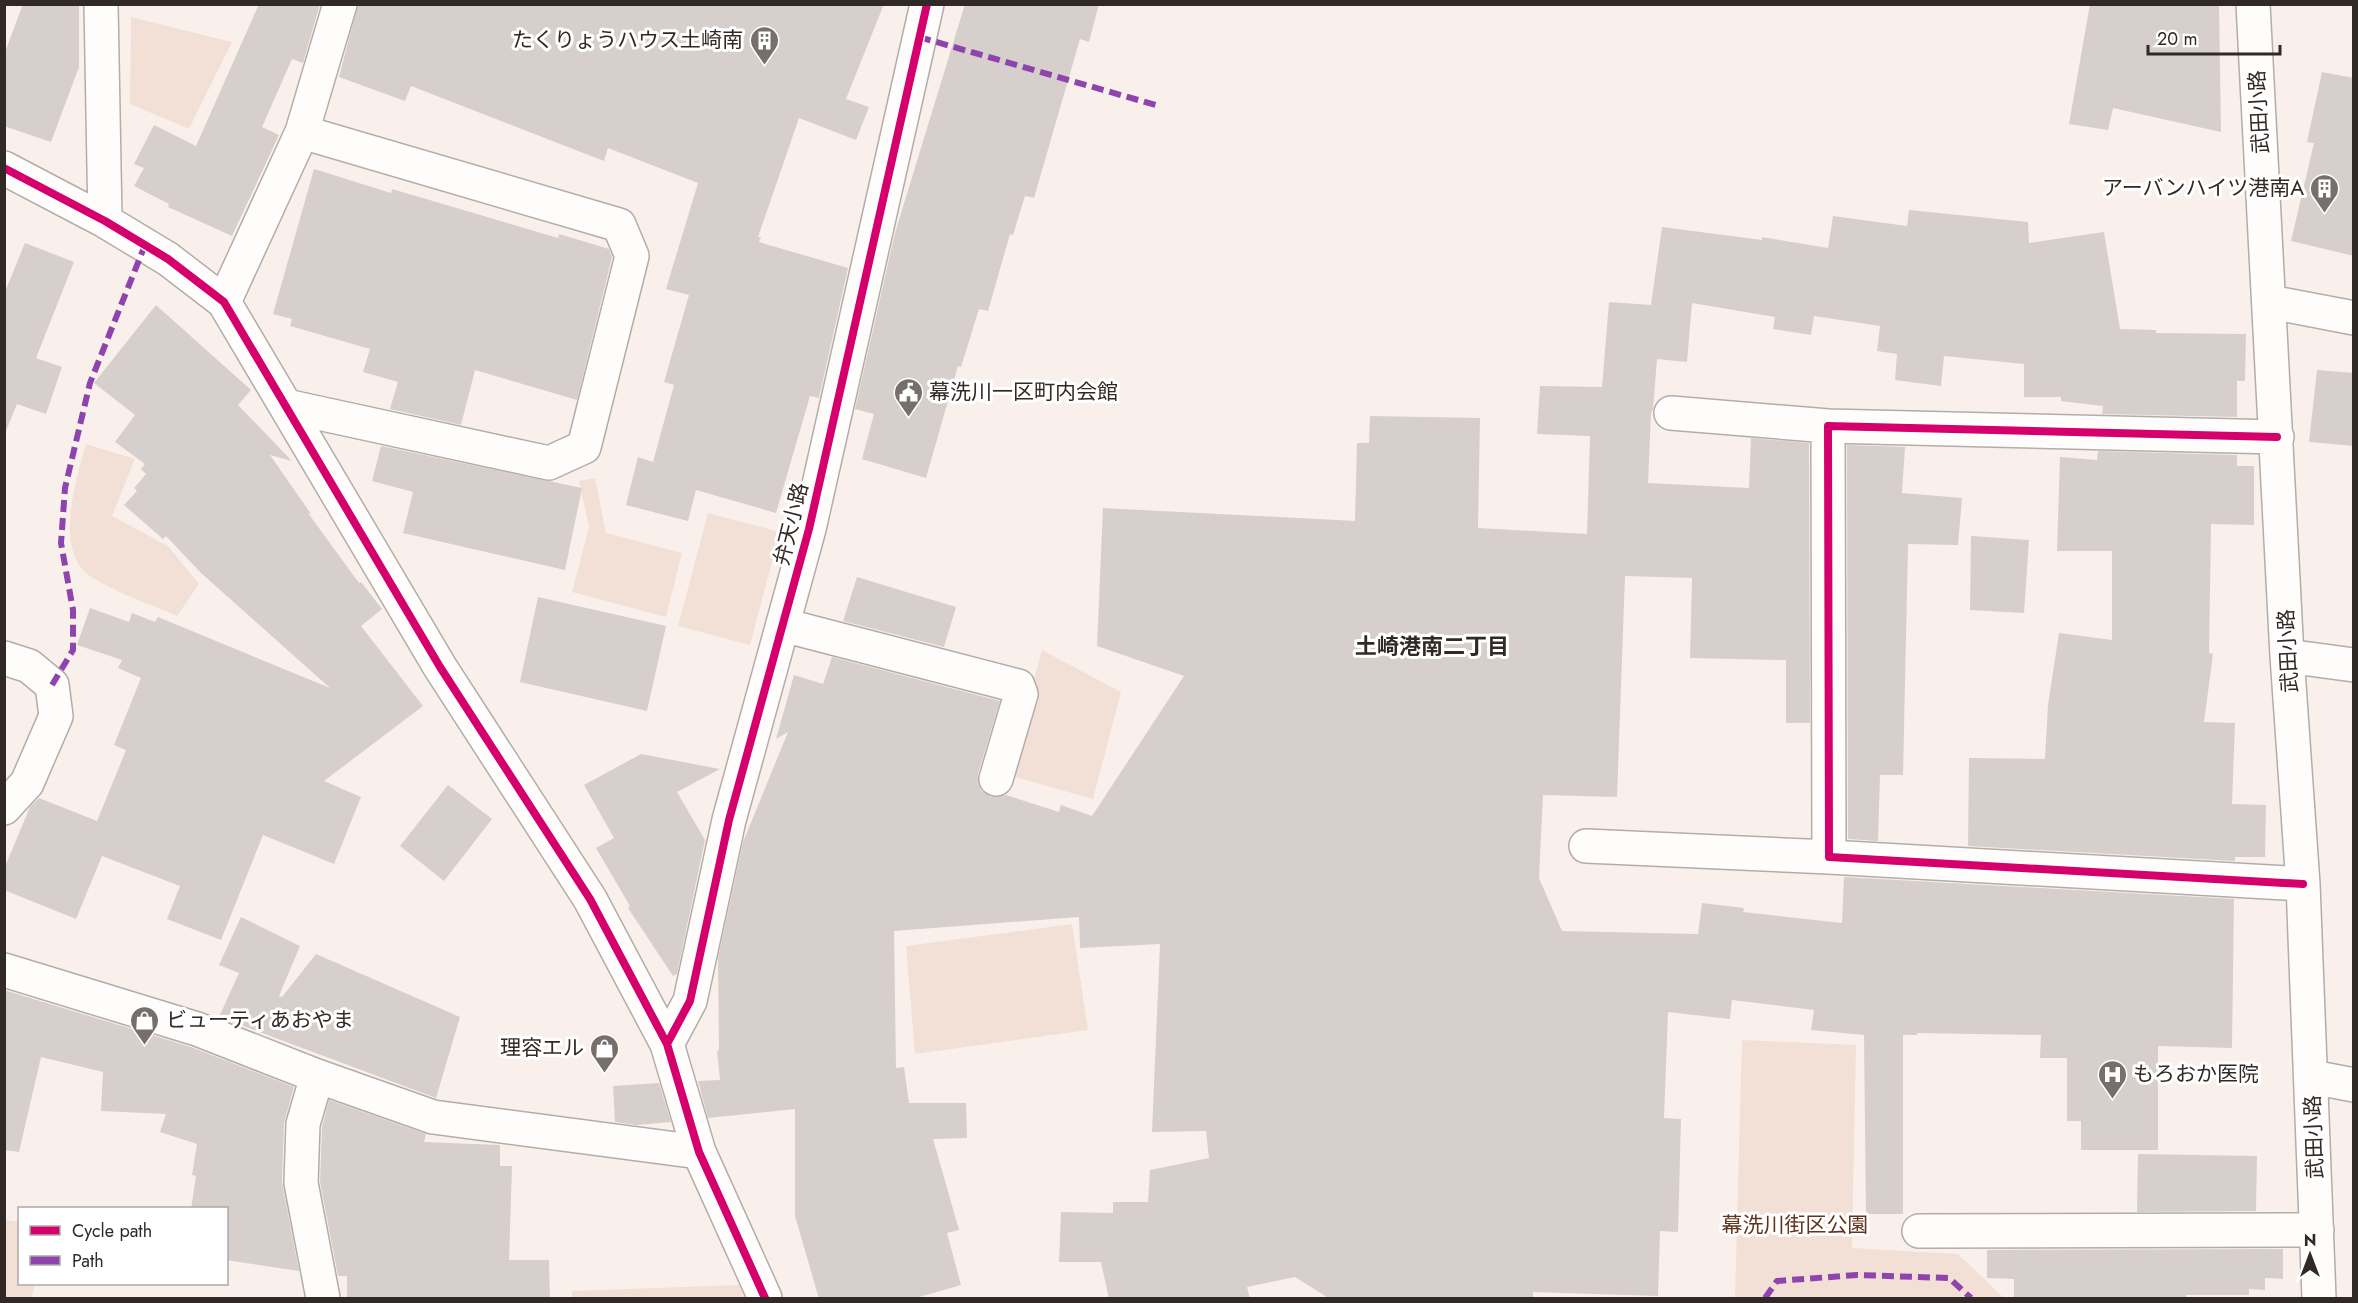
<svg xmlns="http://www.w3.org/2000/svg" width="2358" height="1303" font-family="Jost,'Noto Sans JP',sans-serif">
<rect width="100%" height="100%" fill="#f9f0ec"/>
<path fill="#f2e0d7" d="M 131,17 L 232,42 L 189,129 L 130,104 Z
M 86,444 L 135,459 L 112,516 L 168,546 L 199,584 L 177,616 C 150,604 119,594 93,578 C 52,555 76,479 86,444 Z
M 595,478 L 606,533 L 682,553 L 666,617 L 572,592 L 589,527 L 579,481 Z
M 708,513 L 780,532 L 750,645 L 678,626 Z
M 1042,650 L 1121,692 L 1093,799 L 1008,775 Z
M 1072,924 L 1088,1030 L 915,1054 L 906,946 Z
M 1742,1040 L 1856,1045 L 1852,1248 L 1958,1254 L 2004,1298 L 1735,1298 Z
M 5,1220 L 19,1222 L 20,1284 L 35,1284 L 31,1298 L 5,1298 Z
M 739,1285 L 745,1298 L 572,1298 L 572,1291 Z"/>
<path fill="#d7cfcc" d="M 23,4 L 79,4 L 79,67 L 51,142 L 4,126 L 4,55 Z
M 259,4 L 320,4 L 303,63 L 292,59 L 262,127 L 279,135 L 232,236 L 168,207 L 169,204 L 134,186 L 144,168 L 134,164 L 154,125 L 196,146 Z
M 358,4 L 884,4 L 846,99 L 869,107 L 856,140 L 799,118 L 758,237 L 761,237 L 759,242 L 848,268 L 819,398 L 810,396 L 776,513 L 696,490 L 688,521 L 626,505 L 638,457 L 653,462 L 674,385 L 664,382 L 689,295 L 666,289 L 698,183 L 608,148 L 604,161 L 411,86 L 405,101 L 339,77 Z
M 965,4 L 1099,4 L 1089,42 L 1080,39 L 1034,198 L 1025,196 L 1013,235 L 1010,234 L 988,311 L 979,309 L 961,367 L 958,366 L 926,478 L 862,459 L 874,414 L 855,409 L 895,233 Z
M 2090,4 L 2219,4 L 2221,132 L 2113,108 L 2108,130 L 2069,124 Z
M 2322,72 L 2354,78 L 2354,256 L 2291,241 L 2314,143 L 2307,142 Z
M 314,169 L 391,193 L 392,189 L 558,238 L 559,234 L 609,249 L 612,257 L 577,400 L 475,370 L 461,425 L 390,409 L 398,382 L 363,372 L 370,349 L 290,326 L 292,319 L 273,314 Z
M 1909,210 L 2028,222 L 2029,243 L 2104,232 L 2120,329 L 2156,330 L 2156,333 L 2246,334 L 2245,381 L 2237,381 L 2237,417 L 2102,414 L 2103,406 L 2061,401 L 2061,397 L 2024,397 L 2024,364 L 1944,356 L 1941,386 L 1895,380 L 1897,354 L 1877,351 L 1880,326 L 1814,316 L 1811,335 L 1773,329 L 1775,317 L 1692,303 L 1687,362 L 1657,359 L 1653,409 L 1651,413 L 1648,483 L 1749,488 L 1751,438 L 1809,443 L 1810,723 L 1786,723 L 1786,660 L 1690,658 L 1692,578 L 1625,576 L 1617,797 L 1543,795 L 1539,878 L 1562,931 L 1698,934 L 1702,903 L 1744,908 L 1743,912 L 1842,923 L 1844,877 L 2234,899 L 2232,1048 L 2158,1046 L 2158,1150 L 2081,1150 L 2081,1121 L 2067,1121 L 2067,1058 L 2040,1058 L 2041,1035 L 1917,1033 L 1917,1035 L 1903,1035 L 1903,1214 L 1866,1214 L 1864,1035 L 1811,1030 L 1814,1010 L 1732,1000 L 1730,1019 L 1668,1012 L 1664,1118 L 1681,1119 L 1678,1232 L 1660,1231 L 1658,1296 L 1533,1292 L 1533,1299 L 1330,1299 L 1295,1277 L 1247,1287 L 1250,1299 L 1109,1299 L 1101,1262 L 1059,1262 L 1061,1212 L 1113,1213 L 1113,1202 L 1148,1202 L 1150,1170 L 1209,1158 L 1206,1131 L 1152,1132 L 1160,944 L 1080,948 L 1079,917 L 894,931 L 896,1068 L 904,1067 L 909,1103 L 966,1103 L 967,1138 L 933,1139 L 959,1230 L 947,1233 L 961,1285 L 912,1299 L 819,1299 L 795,1216 L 795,1109 L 708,1118 L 698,1081 L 720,1080 L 717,1051 L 719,1050 L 718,958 L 743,842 L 788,732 L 776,739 L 794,675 L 823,684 L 832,657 L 1000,701 L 978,774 L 978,783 L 982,791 L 991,797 L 1006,795 L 1059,812 L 1061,805 L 1092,816 L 1184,676 L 1097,646 L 1103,508 L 1355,521 L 1357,443 L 1369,443 L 1370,416 L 1480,418 L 1478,528 L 1587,534 L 1590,436 L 1537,434 L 1540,386 L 1602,387 L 1609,302 L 1651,305 L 1662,227 L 1762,240 L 1762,237 L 1828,248 L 1833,216 L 1907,226 Z
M 25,243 L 74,262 L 36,358 L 62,367 L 46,414 L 17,404 L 6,431 L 4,294 Z
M 156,305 L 251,390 L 238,405 L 292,461 L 270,455 L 311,514 L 308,513 L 359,583 L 361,582 L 382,609 L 361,626 L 423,706 L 324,781 L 361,797 L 334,864 L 263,835 L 221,940 L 167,919 L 180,886 L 102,856 L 76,919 L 4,890 L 4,869 L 30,807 L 39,798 L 97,821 L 126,750 L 114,745 L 141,678 L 118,668 L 122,660 L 77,645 L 90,608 L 129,622 L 132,613 L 155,622 L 158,617 L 330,688 L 201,573 L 166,536 L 163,539 L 124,505 L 137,491 L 134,488 L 146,474 L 141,469 L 145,464 L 115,442 L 135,415 L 94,383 Z
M 2317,370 L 2354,373 L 2354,446 L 2309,442 Z
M 1847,445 L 1905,447 L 1902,493 L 1962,498 L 1958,545 L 1908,544 L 1903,775 L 1880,775 L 1878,841 L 1848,839 Z
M 381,446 L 582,488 L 565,570 L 403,533 L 413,492 L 372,481 Z
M 2098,451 L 2237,455 L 2237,466 L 2254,466 L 2254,525 L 2211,524 L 2209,653 L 2213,654 L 2204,722 L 2235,723 L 2232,804 L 2266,805 L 2265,857 L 2235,857 L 2235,861 L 1968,846 L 1969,758 L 2045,759 L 2048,705 L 2059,633 L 2112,640 L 2112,551 L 2057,551 L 2060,457 L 2097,460 Z
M 1971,536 L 2029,540 L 2024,613 L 1970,610 Z
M 857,577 L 956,607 L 944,647 L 843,621 Z
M 538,597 L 666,626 L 647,711 L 520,682 Z
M 641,754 L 720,769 L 677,792 L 705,840 L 677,974 L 673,976 L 628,908 L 630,906 L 596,848 L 614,838 L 584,785 Z
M 448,785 L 492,819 L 444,881 L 400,846 Z
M 241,917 L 300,946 L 279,996 L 282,997 L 316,954 L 460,1017 L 436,1098 L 219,1017 L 239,973 L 219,965 Z
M 4,990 L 191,1047 L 294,1087 L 284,1123 L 282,1182 L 299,1271 L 226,1260 L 226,1209 L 191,1209 L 196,1176 L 192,1175 L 197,1144 L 160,1132 L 166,1114 L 101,1111 L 103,1072 L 41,1057 L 19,1152 L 4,1150 Z
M 659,1083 L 671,1122 L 636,1125 L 615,1122 L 613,1086 Z
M 329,1100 L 426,1134 L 424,1142 L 500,1145 L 500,1166 L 512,1166 L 509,1260 L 549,1260 L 550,1299 L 347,1299 L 347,1276 L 338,1276 L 320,1182 L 322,1127 Z
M 2138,1154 L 2257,1156 L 2256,1211 L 2137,1212 Z
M 2283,1249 L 2283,1279 L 2265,1278 L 2265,1290 L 2249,1289 L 2249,1295 L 2186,1295 L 2186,1299 L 2014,1298 L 2014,1279 L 1987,1278 L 1987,1250 Z"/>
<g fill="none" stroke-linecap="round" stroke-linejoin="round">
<defs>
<path id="minor" d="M 101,4 L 105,221
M 2253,4 L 2287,656 L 2303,884 L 2319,1298
M 4,168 L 105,221 L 168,259 L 224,302 L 440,667 L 590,899 L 667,1044 L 699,1152 L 765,1298
M 224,302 L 302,132 L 340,4
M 2270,302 L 2354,318
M 286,406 L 549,463 L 584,447 L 632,256 L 619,225 L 302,132
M 1671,413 L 1828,426
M 2277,437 L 1828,426 L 1829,857 L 2303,884
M 783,625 L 1018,686 L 1021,694 L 996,779
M 2287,656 L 2354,665
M 4,658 L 29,666 L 52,685 L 56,716 L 27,783 L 4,808
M 1586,846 L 1829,857
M 4,970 L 197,1029 L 317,1076 L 433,1117 L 699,1152
M 667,1044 L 690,1001 L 729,820 L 809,529 L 927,4
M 317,1076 L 303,1124 L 301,1183 L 323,1298
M 2312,1077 L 2354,1085
M 1919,1231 L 2317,1230"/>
</defs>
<use href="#minor" stroke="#b4aca9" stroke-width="36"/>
<use href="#minor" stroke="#fefdfc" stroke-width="33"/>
<path stroke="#8e44ad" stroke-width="6" stroke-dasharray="12 6" stroke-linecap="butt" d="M 919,37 L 1159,106
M 52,685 L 73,650 L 73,610 L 61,543 L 65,488 L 90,383 L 145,245
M 1765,1298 L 1777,1281 L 1857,1275 L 1949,1278 L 1971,1298"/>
<defs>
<path id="cycleway" d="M 4,168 L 105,221 L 168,259 L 224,302 L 440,667 L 590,899 L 667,1044 L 699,1152 L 765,1298
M 2277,437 L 1828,426 L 1829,857 L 2303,884
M 667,1044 L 690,1001 L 729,820 L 809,529 L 927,4"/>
</defs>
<use href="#cycleway" stroke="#fff" stroke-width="11"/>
<use href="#cycleway" stroke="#d6006c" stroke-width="8"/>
</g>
<defs>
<symbol id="building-pin" viewBox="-11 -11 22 30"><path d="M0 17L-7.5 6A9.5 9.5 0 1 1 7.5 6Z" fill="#776f6b" stroke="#fff"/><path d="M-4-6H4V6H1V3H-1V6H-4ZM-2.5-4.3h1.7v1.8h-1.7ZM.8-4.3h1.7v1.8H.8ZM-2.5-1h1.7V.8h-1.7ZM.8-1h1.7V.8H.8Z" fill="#fff"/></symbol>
<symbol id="civic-pin" viewBox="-11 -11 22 30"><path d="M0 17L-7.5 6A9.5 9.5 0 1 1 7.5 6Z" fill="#776f6b" stroke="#fff"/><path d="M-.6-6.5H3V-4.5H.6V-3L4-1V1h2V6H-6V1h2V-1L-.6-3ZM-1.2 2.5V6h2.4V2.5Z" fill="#fff"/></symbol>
<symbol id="shop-pin" viewBox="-11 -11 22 30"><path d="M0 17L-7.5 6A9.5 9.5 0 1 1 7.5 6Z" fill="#776f6b" stroke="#fff"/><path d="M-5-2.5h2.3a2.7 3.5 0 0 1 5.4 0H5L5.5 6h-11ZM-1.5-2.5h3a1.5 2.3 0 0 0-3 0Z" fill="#fff"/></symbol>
<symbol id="hospital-pin" viewBox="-11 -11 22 30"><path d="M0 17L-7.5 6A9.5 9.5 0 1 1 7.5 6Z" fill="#776f6b" stroke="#fff"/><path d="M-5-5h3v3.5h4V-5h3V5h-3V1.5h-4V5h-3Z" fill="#fff"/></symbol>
</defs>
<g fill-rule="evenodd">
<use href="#building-pin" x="748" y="24" width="33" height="45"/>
<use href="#building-pin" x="2308" y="172" width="33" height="45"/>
<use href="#civic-pin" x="892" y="376" width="33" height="45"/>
<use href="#shop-pin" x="128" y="1004" width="33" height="45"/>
<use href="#shop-pin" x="588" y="1032" width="33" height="45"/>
<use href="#hospital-pin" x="2096" y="1058" width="33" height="45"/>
</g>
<g text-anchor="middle" stroke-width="6" stroke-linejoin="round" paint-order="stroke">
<g font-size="21" fill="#312926" stroke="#fff" text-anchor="end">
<text x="743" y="47">たくりょうハウス土崎南</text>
<text x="2304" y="195">アーバンハイツ港南A</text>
<text x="929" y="399" text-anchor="start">幕洗川一区町内会館</text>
<text x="166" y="1027" text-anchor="start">ビューティあおやま</text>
<text x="584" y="1055">理容エル</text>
<text x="2133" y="1081" text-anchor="start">もろおか医院</text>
</g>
<g font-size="21" fill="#312926" stroke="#fff">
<text transform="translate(2259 112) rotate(-93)" y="7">武田小路</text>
<text transform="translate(791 524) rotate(-76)" y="7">弁天小路</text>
<text transform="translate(2288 651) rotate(-93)" y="7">武田小路</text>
<text transform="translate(2314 1137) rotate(-92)" y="7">武田小路</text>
</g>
<g font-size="21" fill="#61341e" stroke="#fff">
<text x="1795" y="1232">幕洗川街区公園</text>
</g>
<g font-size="22" font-weight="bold" fill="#312926" stroke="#fff">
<text x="1432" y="654">土崎港南二丁目</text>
</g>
</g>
<rect width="2358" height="1303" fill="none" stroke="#312926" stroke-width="12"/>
<rect x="18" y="1207" width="210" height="78" fill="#ffffff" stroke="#ada9a8" stroke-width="1.5"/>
<rect x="30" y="1226" width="30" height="9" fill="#d6006c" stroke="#ada9a8" stroke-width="1.5"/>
<text x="72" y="1237" font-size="18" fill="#312926">Cycle path</text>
<rect x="30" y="1256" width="30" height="9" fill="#8e44ad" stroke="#ada9a8" stroke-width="1.5"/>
<text x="72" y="1267" font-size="18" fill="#312926">Path</text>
<g transform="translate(2310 1255)" stroke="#ffffff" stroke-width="4.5" paint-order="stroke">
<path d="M0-4.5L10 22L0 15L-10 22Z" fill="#312926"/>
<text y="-9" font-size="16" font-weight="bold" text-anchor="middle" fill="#312926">N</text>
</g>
<path d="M2148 45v9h132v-9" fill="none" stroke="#312926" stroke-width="3"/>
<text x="2157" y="45" font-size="18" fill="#312926" stroke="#ffffff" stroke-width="4.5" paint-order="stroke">20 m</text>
</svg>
